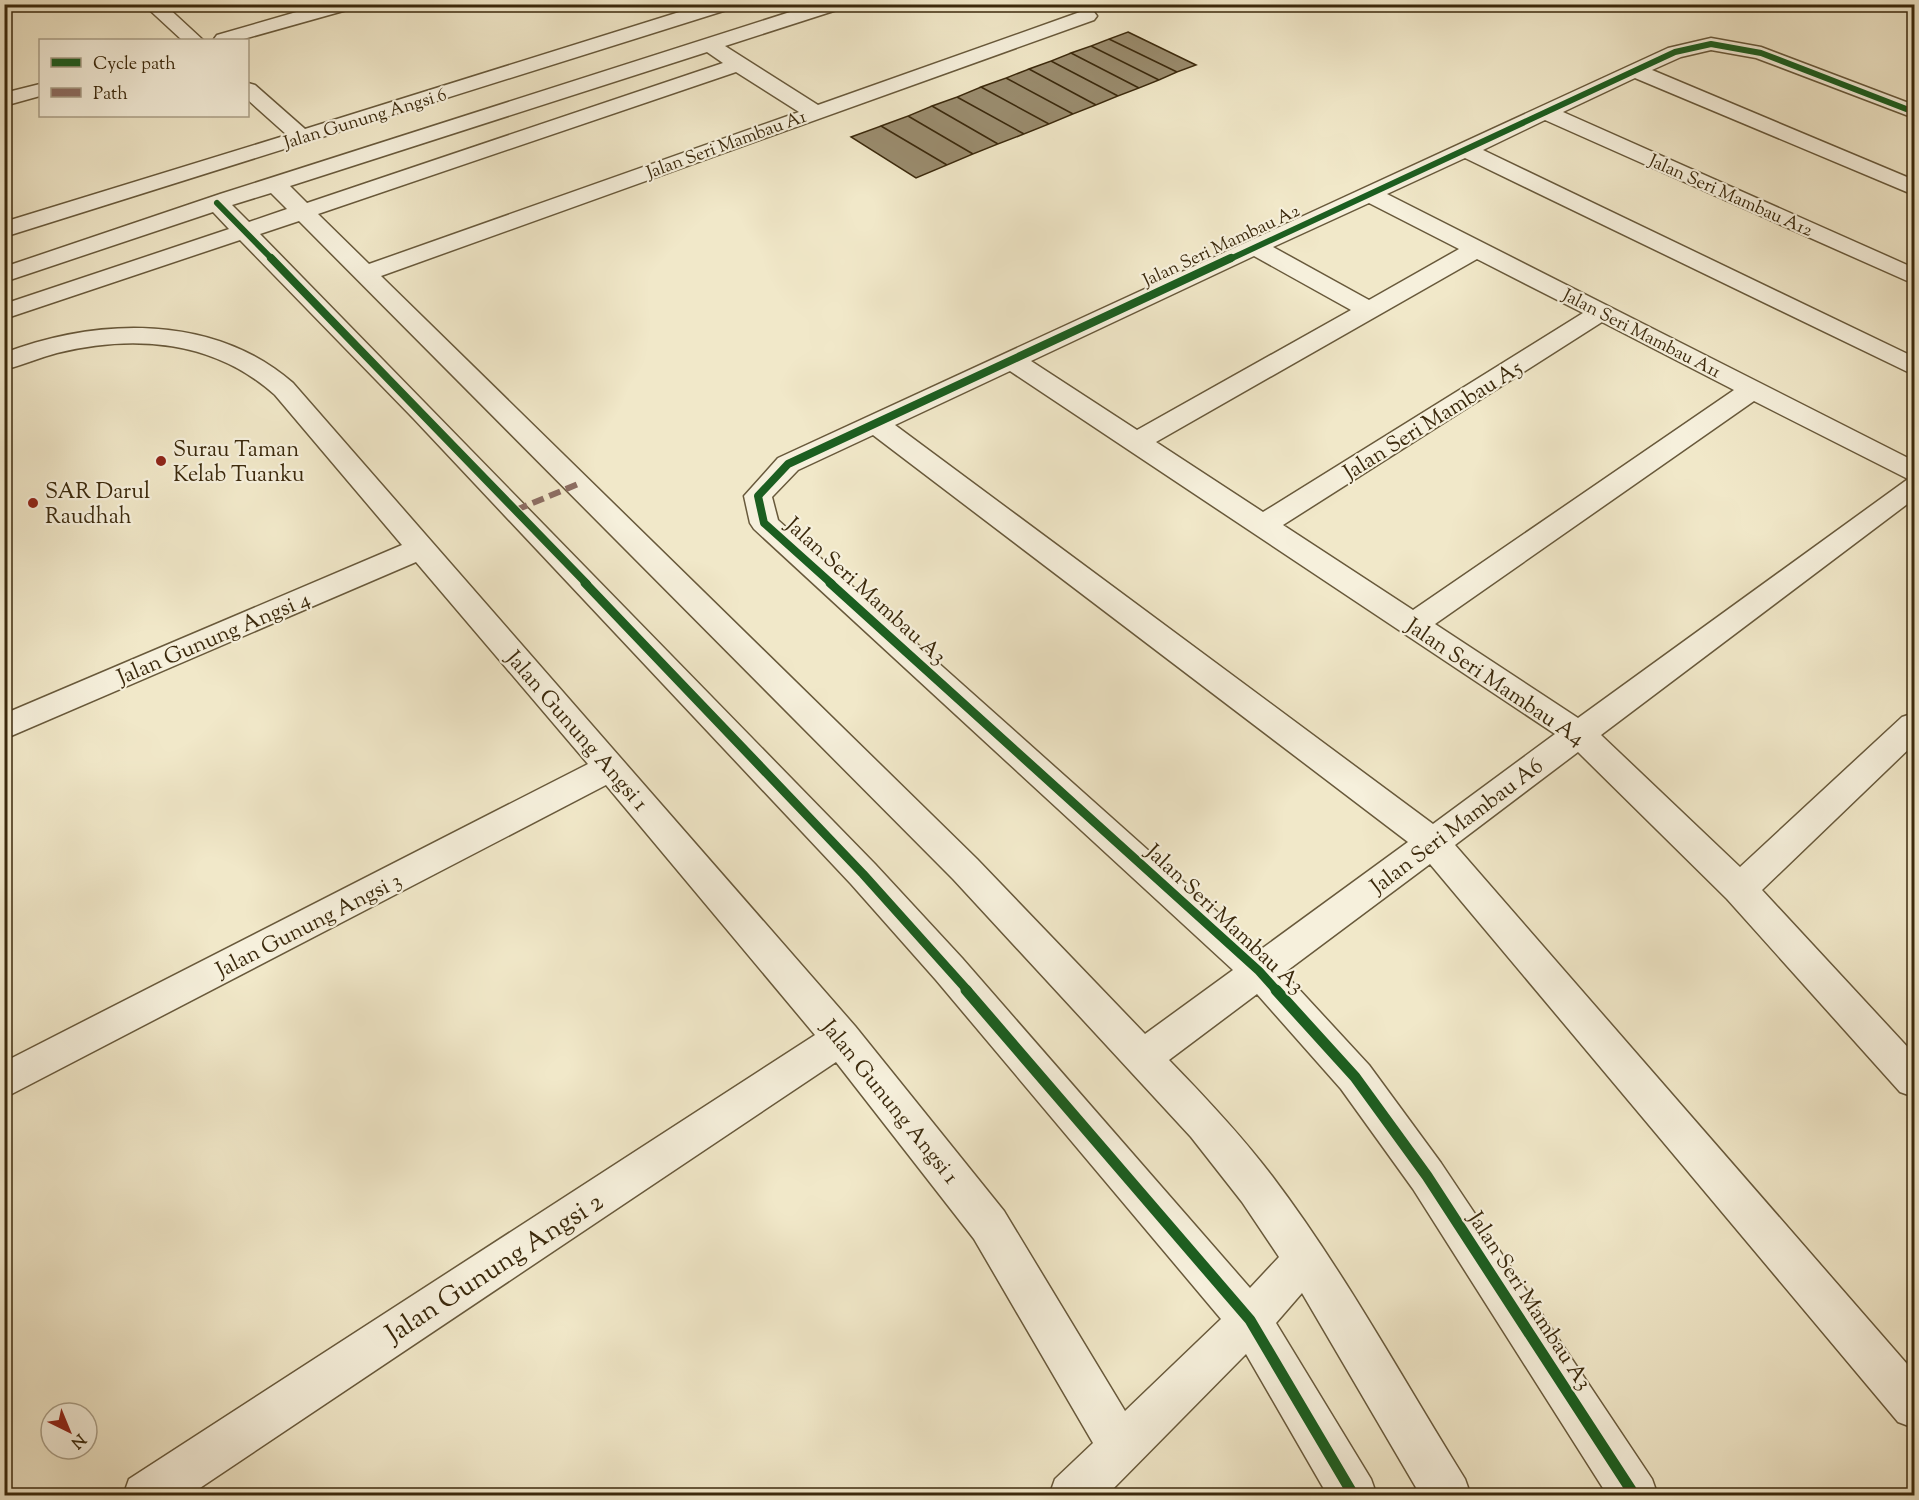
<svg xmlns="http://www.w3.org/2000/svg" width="1919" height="1500" font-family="'Sorts Mill Goudy',serif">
<rect width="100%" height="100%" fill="#f1e8c9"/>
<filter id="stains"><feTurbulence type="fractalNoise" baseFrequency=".00333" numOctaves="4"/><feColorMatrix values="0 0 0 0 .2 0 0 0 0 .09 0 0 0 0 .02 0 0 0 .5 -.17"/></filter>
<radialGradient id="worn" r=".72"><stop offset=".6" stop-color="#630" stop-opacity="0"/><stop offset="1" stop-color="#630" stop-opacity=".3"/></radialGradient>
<path fill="#9a8c6e" stroke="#3b290c" stroke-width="1.5" d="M 1128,32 L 1196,65 L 1177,72 L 1109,39 Z
M 1109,39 L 1177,72 L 1159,80 L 1091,46 Z
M 1091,46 L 1159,80 L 1139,88 L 1071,53 Z
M 1071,53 L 1139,88 L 1118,96 L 1051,61 Z
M 1051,61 L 1118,96 L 1096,105 L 1029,69 Z
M 1029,69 L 1096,105 L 1073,114 L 1006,78 Z
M 1006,78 L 1073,114 L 1049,124 L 981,87 Z
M 981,87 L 1049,124 L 1024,134 L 957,97 Z
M 957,97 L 1024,134 L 998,144 L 932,106 Z
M 932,106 L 998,144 L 973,154 L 908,116 Z
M 908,116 L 973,154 L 947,165 L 881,126 Z
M 881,126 L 947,165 L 916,178 L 851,137 Z"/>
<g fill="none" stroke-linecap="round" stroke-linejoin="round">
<defs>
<path id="minor" d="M 143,4 L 164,4 L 203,40 L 182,40 Z
M 324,4 L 356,4 L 354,8 L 240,40 L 214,39 L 217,35 Z
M 705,4 L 735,4 L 733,8 L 4,237 L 4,222 L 287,135 L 248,100 L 248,83 L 255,85 L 305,129 Z
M 815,4 L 845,4 L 843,8 L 725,46 L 818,105 L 1080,12 L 1094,12 L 1097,16 L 1094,20 L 381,276 L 977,859 L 1145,1034 L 1233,970 L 754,529 L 750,523 L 744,496 L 778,458 L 1668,48 L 1711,38 L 1761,47 L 1914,105 L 1914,118 L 1756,58 L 1711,50 L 1681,57 L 1652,70 L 1914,180 L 1914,195 L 1635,78 L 1563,112 L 1914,268 L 1914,284 L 1545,120 L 1483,150 L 1914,357 L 1914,375 L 1465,158 L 1387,194 L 1914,461 L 1914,499 L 1601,735 L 1740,867 L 1902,717 L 1914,713 L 1914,744 L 1762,890 L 1914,1054 L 1914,1097 L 1900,1092 L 1727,899 L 1578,752 L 1455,845 L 1914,1372 L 1914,1428 L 1898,1422 L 1430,864 L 1284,973 L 1369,1065 L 1441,1163 L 1652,1479 L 1658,1496 L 1608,1496 L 1413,1189 L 1341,1089 L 1257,994 L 1169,1060 C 1205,1097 1240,1134 1272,1176 C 1344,1271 1402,1378 1465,1479 L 1471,1496 L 1421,1496 L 1302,1293 L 1276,1323 L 1371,1479 L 1377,1496 L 1328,1496 L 1246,1354 L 1106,1496 L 1049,1496 L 1055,1479 L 1093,1443 L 974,1239 L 836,1062 L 188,1496 L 123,1496 L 129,1479 L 815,1035 L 606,785 L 4,1098 L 4,1062 L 588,764 L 416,562 L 4,739 L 4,714 L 402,545 L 275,395 C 214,340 134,334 57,353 C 39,358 22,365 4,370 L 4,353 C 99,317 214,314 293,383 L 855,1026 L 1004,1211 L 1125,1411 L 1221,1319 L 936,980 L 851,884 L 413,418 L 240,240 L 4,319 L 4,304 L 229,229 L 213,212 L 4,282 L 4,267 L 220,194 ZM 707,52 L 723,63 L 307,203 L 290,186 ZM 736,72 L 799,112 L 369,264 L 318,214 ZM 271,193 L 287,209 L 249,222 L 232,205 ZM 1369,203 L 1459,249 L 1369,300 L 1273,247 ZM 299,221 L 953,879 L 1191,1137 L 1242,1202 L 1279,1257 L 1250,1288 L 962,958 L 875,864 L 260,234 ZM 1254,256 L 1351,310 L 1137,430 L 1031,361 ZM 1477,259 L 1583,313 L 1263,512 L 1156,442 ZM 1602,322 L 1734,390 L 1413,610 L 1283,525 ZM 1010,371 L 1555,734 L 1433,824 L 895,425 ZM 1754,401 L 1908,479 L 1578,718 L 1435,624 ZM 873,435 L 1408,842 L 1260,950 L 778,520 L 772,497 L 798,470 Z
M 40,84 L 40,96 L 4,106 L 4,93 Z"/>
</defs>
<use href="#minor" stroke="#68593b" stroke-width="3"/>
<use href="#minor" fill="#f6f0dc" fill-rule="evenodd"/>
<path stroke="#8d6e63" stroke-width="6" stroke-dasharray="12 6" stroke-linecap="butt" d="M 516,510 L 578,484"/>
<defs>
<path id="cycleway-far3" d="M 217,203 L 273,260
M 1228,260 L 1675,52 L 1711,44 L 1761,53 L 1914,112"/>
<path id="cycleway-far2" d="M 271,258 L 587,584
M 832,584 L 764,523 L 758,496 L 788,464 L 1231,258"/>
<path id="cycleway-far1" d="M 585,583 L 863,874 L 968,991
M 830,583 L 1259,971 L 1277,991"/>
<path id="cycleway" d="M 966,990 L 1250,1320 L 1354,1496
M 1276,990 L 1355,1077 L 1427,1176 L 1635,1496"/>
</defs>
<use href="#cycleway-far3" stroke="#f6f0dc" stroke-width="8"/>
<use href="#cycleway-far2" stroke="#f6f0dc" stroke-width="10"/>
<use href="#cycleway-far1" stroke="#f6f0dc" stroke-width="13"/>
<use href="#cycleway" stroke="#f6f0dc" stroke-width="15"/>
<use href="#cycleway-far3" stroke="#1b5e20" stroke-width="6"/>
<use href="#cycleway-far2" stroke="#1b5e20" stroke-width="8"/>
<use href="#cycleway-far1" stroke="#1b5e20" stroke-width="9"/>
<use href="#cycleway" stroke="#1b5e20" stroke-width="11"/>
</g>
<g fill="#8f2418" stroke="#f6f0dc" stroke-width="2">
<circle cx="161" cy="461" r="6"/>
<circle cx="33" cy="503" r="6"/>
</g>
<g text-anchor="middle" stroke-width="4.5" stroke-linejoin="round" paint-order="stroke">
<g font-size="18" fill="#3b290c" stroke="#f6f0dc">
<text transform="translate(365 118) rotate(-17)" y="6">Jalan Gunung Angsi 6</text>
<text transform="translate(726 144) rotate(-20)" y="6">Jalan Seri Mambau A1</text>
<text transform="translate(1731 195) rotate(24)" y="6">Jalan Seri Mambau A12</text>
<text transform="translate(1221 245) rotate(-25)" y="6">Jalan Seri Mambau A2</text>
<text transform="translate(1642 333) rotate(27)" y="6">Jalan Seri Mambau A11</text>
</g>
<g font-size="22" fill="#3b290c" stroke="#f6f0dc">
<text transform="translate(1432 419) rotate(-32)" y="8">Jalan Seri Mambau A5</text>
<text transform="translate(867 590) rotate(42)" y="8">Jalan Seri Mambau A3</text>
<text transform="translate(213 637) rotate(-23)" y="8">Jalan Gunung Angsi 4</text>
<text transform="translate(1496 681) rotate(34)" y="8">Jalan Seri Mambau A4</text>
<text transform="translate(578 730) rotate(49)" y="8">Jalan Gunung Angsi 1</text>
<text transform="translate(1456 825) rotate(-37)" y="8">Jalan Seri Mambau A6</text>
<text transform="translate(1226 918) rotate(43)" y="8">Jalan Seri Mambau A3</text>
<text transform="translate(308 924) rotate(-27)" y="8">Jalan Gunung Angsi 3</text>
<text transform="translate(891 1101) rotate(51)" y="8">Jalan Gunung Angsi 1</text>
<text transform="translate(1531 1300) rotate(57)" y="8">Jalan Seri Mambau A3</text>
</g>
<g font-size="22" fill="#3b290c" stroke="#f6f0dc" text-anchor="start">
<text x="173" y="456">Surau Taman<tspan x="173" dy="25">Kelab Tuanku</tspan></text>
<text x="45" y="498">SAR Darul<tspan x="45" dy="25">Raudhah</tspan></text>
</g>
<g font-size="27" fill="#3b290c" stroke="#f6f0dc">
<text transform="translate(494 1267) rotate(-33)" y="9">Jalan Gunung Angsi 2</text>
</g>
</g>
<rect width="1919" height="1500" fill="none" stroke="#f1e8c9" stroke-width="24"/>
<rect x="6" y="6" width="1907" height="1488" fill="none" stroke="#3b290c" stroke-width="3"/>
<rect x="12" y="12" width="1895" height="1476" fill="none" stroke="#3b290c" stroke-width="1.5"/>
<rect x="39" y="39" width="210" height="78" fill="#f6f0dc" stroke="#aba089" stroke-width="1.5"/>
<rect x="51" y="58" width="30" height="9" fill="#1b5e20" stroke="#aba089" stroke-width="1.5"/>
<text x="93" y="69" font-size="18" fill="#3b290c">Cycle path</text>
<rect x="51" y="88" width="30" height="9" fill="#8d6e63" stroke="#aba089" stroke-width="1.5"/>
<text x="93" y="99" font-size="18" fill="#3b290c">Path</text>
<g transform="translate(69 1431) rotate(137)"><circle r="28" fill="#f6f0dc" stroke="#aba089" stroke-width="1.5"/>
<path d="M0-4.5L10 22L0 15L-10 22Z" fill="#8f2418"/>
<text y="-9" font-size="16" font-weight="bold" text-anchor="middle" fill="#3b290c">N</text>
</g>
<rect width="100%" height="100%" filter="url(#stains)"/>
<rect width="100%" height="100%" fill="url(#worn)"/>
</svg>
